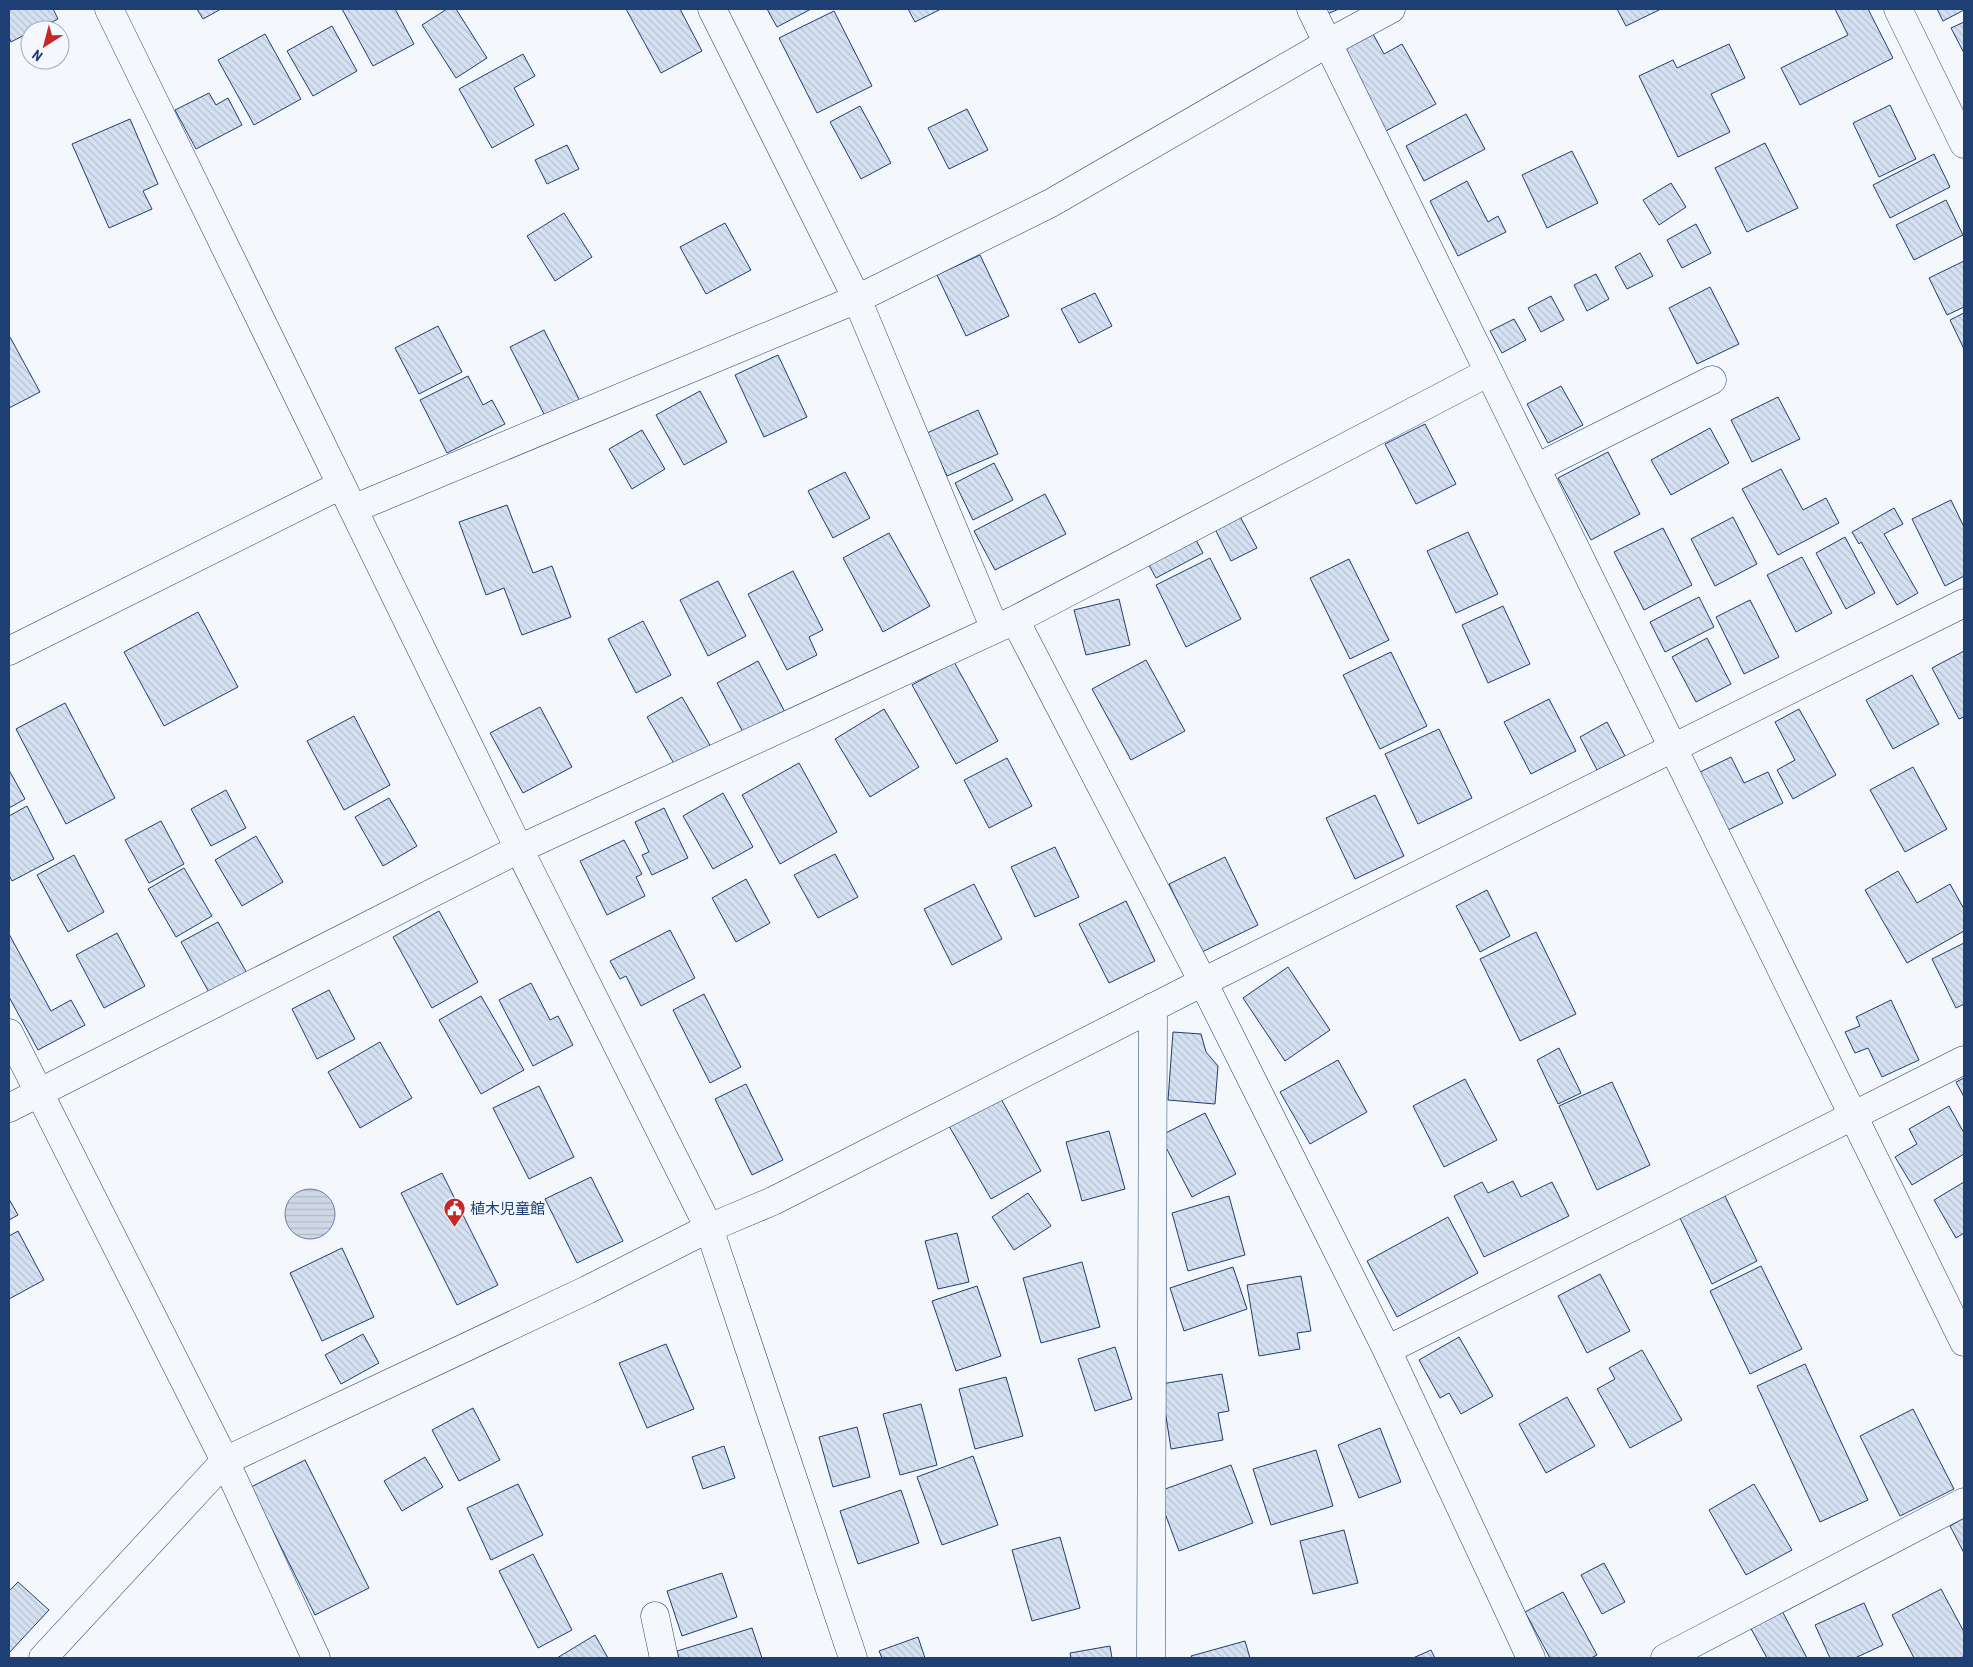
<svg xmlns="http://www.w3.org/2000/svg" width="1973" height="1667" font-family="'Roboto Condensed','Noto Sans JP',sans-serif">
<defs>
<pattern id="water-rules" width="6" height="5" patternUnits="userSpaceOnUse" patternTransform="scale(1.25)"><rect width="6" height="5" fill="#cfd7e4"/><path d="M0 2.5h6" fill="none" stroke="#b1bac7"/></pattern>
<pattern id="building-back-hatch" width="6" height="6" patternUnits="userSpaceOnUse" patternTransform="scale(1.25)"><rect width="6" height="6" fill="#d5e0f0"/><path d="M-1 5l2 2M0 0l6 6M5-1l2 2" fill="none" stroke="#b6c1d1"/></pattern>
</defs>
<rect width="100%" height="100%" fill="#f4f7fb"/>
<path fill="url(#water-rules)" stroke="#687fa3" d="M285 1214a25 25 0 1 1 50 0a25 25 0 1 1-50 0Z"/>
<path fill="url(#building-back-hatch)" stroke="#1d3f73" d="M 9,9 L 53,9 L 58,19 L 35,30 L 30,30 L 30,32 L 11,42 L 9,37 Z
M 197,9 L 221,9 L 203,19 Z
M 342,9 L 395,9 L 414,44 L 373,66 Z
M 447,9 L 456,9 L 487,58 L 456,78 L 422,25 Z
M 626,9 L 680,9 L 702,51 L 661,73 Z
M 767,9 L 811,9 L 777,27 Z
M 908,9 L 941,9 L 915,22 Z
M 1325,9 L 1339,9 L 1327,14 Z
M 1617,9 L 1661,9 L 1626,26 Z
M 1835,9 L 1868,9 L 1893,58 L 1800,105 L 1781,68 L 1848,35 Z
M 1937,9 L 1964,9 L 1964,10 L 1943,21 Z
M 834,11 L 872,86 L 817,113 L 779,38 Z
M 1964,22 L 1964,53 L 1951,28 Z
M 332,26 L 357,71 L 313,96 L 287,51 Z
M 1372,32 L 1384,54 L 1402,44 L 1436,104 L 1384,132 L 1339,51 Z
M 265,34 L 301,99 L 254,125 L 218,60 Z
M 1729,44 L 1745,78 L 1711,94 L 1730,132 L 1678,157 L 1639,76 L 1673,60 L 1677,68 Z
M 523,54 L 535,76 L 514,88 L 534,125 L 492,148 L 459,89 Z
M 209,93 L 216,105 L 228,98 L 242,125 L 196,149 L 175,110 Z
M 1890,105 L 1916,159 L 1879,177 L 1853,123 Z
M 860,106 L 891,163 L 861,179 L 830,122 Z
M 967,109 L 988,150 L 949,169 L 928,128 Z
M 1466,114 L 1485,149 L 1424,181 L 1406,146 Z
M 130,119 L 158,184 L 143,191 L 152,209 L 109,228 L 72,144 Z
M 1765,143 L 1798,208 L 1747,232 L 1715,168 Z
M 567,145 L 579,169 L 547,184 L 535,160 Z
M 1572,151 L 1598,203 L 1547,228 L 1522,175 Z
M 1934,154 L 1950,187 L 1890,218 L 1873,185 Z
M 1467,181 L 1488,222 L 1498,216 L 1506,232 L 1458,256 L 1430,201 Z
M 1671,183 L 1686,207 L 1659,225 L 1643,200 Z
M 1946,200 L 1963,235 L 1914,260 L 1896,225 Z
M 564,213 L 592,257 L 555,281 L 527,236 Z
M 725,223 L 751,270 L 706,294 L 680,247 Z
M 1696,224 L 1711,253 L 1682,268 L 1667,240 Z
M 1640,253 L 1653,276 L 1627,289 L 1615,267 Z
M 980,255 L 1009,316 L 966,336 L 937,275 Z
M 1964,261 L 1964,307 L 1947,315 L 1929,278 Z
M 1596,274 L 1609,299 L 1587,311 L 1574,285 Z
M 1710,287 L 1739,344 L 1697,364 L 1669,308 Z
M 1095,293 L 1112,326 L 1079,343 L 1061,309 Z
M 1551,296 L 1564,320 L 1541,332 L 1528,308 Z
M 1964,313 L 1964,349 L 1950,320 Z
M 1514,319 L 1526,340 L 1502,353 L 1490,331 Z
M 438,326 L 462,372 L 419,394 L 395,348 Z
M 544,330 L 580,401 L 546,418 L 510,347 Z
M 10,337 L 40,392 L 9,408 L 9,338 Z
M 778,355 L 807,417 L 764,437 L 735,375 Z
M 468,376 L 483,405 L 492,400 L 505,424 L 447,453 L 420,400 Z
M 1561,386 L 1583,425 L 1548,443 L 1527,404 Z
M 700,391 L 727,442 L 684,465 L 656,415 Z
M 1778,397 L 1800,439 L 1752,462 L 1731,420 Z
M 978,410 L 998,454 L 947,476 L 927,433 Z
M 1425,424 L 1456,484 L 1416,504 L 1385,444 Z
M 1710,428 L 1729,463 L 1671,495 L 1651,460 Z
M 642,430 L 665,469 L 632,489 L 609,449 Z
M 1608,452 L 1640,514 L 1591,540 L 1558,478 Z
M 994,463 L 1013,500 L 973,520 L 955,483 Z
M 1781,469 L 1803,510 L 1826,498 L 1839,523 L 1778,555 L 1742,489 Z
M 845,472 L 870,518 L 833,538 L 808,491 Z
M 1045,494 L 1066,534 L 995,570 L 974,531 Z
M 1951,500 L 1964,527 L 1964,576 L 1945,586 L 1912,519 Z
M 507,505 L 533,573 L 552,566 L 571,617 L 522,635 L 504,588 L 486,595 L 459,522 Z
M 1894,508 L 1903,524 L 1884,534 L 1918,593 L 1897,605 L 1861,542 L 1859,544 L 1852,532 Z
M 1236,509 L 1257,548 L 1231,561 L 1211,521 Z
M 1733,517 L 1757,564 L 1715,586 L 1691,539 Z
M 1663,528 L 1692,585 L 1644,610 L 1614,552 Z
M 1191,531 L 1203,553 L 1156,578 L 1144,556 Z
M 1468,532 L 1498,594 L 1456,613 L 1427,551 Z
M 889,533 L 930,606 L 883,632 L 843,558 Z
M 1845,537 L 1875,593 L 1846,609 L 1816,553 Z
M 1802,557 L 1832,613 L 1796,632 L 1767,575 Z
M 1210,558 L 1241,619 L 1186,647 L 1156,585 Z
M 1349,559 L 1389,640 L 1350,659 L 1310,578 Z
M 793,571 L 823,630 L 809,637 L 817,655 L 787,670 L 748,594 Z
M 718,581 L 746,636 L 708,656 L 680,600 Z
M 1699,597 L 1714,627 L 1665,652 L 1650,622 Z
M 1119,599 L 1130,645 L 1086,655 L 1074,610 Z
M 1750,600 L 1779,657 L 1744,674 L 1716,617 Z
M 1503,606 L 1530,664 L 1488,683 L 1462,625 Z
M 198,612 L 238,687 L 164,726 L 124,652 Z
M 643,621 L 671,675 L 636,693 L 608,639 Z
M 1707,638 L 1731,684 L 1696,702 L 1672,657 Z
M 1964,651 L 1964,717 L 1959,719 L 1932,668 Z
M 1391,652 L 1427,726 L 1380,749 L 1343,675 Z
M 1146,660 L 1185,731 L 1131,760 L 1092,689 Z
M 758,661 L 786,714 L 745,736 L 717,683 Z
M 954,662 L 998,741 L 956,764 L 912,685 Z
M 1912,675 L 1939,724 L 1893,749 L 1866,700 Z
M 682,697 L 711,747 L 676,767 L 647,717 Z
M 1549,699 L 1576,751 L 1531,774 L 1504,722 Z
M 65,703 L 115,798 L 66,824 L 16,729 Z
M 540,707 L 572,767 L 523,793 L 490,733 Z
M 884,709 L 919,767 L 870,797 L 835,739 Z
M 1799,709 L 1836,775 L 1793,799 L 1777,770 L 1795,760 L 1775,722 Z
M 354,716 L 390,785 L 344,810 L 307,741 Z
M 1607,722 L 1625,756 L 1597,770 L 1580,737 Z
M 1439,729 L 1472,798 L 1418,824 L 1385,754 Z
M 1731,757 L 1744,783 L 1768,772 L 1783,803 L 1726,831 L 1698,773 Z
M 1007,758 L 1032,806 L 989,828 L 964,780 Z
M 799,763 L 837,832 L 780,864 L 742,795 Z
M 1913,767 L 1947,829 L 1905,852 L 1870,790 Z
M 9,770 L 25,799 L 9,808 Z
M 226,790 L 246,828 L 211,846 L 191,809 Z
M 723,793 L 753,847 L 713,869 L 683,816 Z
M 1375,795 L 1404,856 L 1355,879 L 1326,818 Z
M 389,798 L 417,846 L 383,866 L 355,817 Z
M 27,806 L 54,859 L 12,881 L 9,875 L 9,816 Z
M 664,808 L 688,858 L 652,875 L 642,855 L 649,852 L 635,822 Z
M 161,821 L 184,864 L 149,883 L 125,840 Z
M 256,836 L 283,882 L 242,906 L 215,860 Z
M 624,840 L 642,874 L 636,877 L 645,896 L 607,915 L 580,861 Z
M 1055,847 L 1079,897 L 1035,917 L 1011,867 Z
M 835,854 L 858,897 L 818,918 L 794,875 Z
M 74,855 L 104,912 L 68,932 L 37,875 Z
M 1225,857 L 1258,925 L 1202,952 L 1169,884 Z
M 184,868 L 212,916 L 176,937 L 148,889 Z
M 1898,871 L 1917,903 L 1950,884 L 1964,909 L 1964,931 L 1907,963 L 1865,890 Z
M 746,879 L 770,923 L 736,942 L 712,898 Z
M 974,884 L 1002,939 L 952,965 L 924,909 Z
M 1487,890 L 1510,936 L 1480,952 L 1456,906 Z
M 1126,901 L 1155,961 L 1109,983 L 1079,924 Z
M 439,911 L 478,982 L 432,1008 L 393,937 Z
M 218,922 L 248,975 L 211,996 L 181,942 Z
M 670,930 L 695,978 L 641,1006 L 626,976 L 620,979 L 610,961 Z
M 1536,932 L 1576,1014 L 1520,1041 L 1480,959 Z
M 117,933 L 145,986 L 104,1008 L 76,955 Z
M 9,934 L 51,1011 L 71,1000 L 85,1025 L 38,1050 L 9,997 Z
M 1964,943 L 1964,1004 L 1956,1008 L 1932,959 Z
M 1288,967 L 1330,1030 L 1285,1061 L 1243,998 Z
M 531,983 L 550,1020 L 558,1016 L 573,1045 L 533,1066 L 499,1000 Z
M 329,990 L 355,1039 L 317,1059 L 292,1009 Z
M 704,994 L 741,1067 L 710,1083 L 673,1010 Z
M 481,996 L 524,1070 L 481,1094 L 439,1020 Z
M 1891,1000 L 1919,1060 L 1882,1077 L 1868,1048 L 1855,1053 L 1845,1032 L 1860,1026 L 1856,1017 Z
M 1173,1032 L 1201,1034 L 1206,1052 L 1218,1066 L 1215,1104 L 1168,1100 Z
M 380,1042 L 412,1098 L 360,1128 L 328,1072 Z
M 1559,1048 L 1581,1093 L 1558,1104 L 1537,1060 Z
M 1338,1060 L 1367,1112 L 1310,1144 L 1280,1092 Z
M 1964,1078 L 1964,1097 L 1956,1082 Z
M 1465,1079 L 1497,1140 L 1444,1167 L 1413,1106 Z
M 1612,1082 L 1650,1165 L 1597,1190 L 1559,1106 Z
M 746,1084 L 783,1160 L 752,1175 L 715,1099 Z
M 539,1086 L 574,1157 L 529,1179 L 493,1108 Z
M 1000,1097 L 1041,1171 L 991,1199 L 949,1126 Z
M 1949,1106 L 1964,1133 L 1964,1154 L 1912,1185 L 1895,1157 L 1917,1144 L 1909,1129 Z
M 1205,1113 L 1236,1174 L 1192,1197 L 1160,1136 Z
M 1109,1131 L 1125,1189 L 1082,1201 L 1066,1142 Z
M 442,1173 L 498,1285 L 457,1305 L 401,1193 Z
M 591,1177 L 623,1241 L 577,1263 L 545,1199 Z
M 1513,1181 L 1521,1197 L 1552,1182 L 1569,1216 L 1484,1257 L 1454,1196 L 1482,1182 L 1488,1193 Z
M 1964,1182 L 1964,1233 L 1956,1238 L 1934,1200 Z
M 1028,1193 L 1051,1226 L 1014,1250 L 992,1217 Z
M 1229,1196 L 1245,1255 L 1188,1271 L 1172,1213 Z
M 1725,1196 L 1757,1261 L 1712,1284 L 1680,1218 Z
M 9,1199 L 18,1215 L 9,1220 Z
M 1448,1217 L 1478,1273 L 1397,1317 L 1367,1261 Z
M 18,1231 L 44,1280 L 9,1299 L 9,1236 Z
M 957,1233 L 969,1282 L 938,1289 L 925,1241 Z
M 342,1248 L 374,1317 L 322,1341 L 290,1273 Z
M 1082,1262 L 1100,1327 L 1041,1343 L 1023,1278 Z
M 1761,1266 L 1802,1349 L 1750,1374 L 1710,1291 Z
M 1233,1267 L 1247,1309 L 1184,1331 L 1170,1288 Z
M 1600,1274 L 1630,1331 L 1587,1353 L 1558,1296 Z
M 1301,1276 L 1311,1331 L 1297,1333 L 1300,1349 L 1259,1356 L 1247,1285 Z
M 977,1286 L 1001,1356 L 956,1371 L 932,1301 Z
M 363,1334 L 379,1363 L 341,1384 L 325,1355 Z
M 1459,1337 L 1493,1396 L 1461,1414 L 1449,1393 L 1440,1398 L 1419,1360 Z
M 666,1344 L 694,1409 L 647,1428 L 619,1363 Z
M 1115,1347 L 1132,1399 L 1095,1411 L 1078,1359 Z
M 1642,1350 L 1682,1420 L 1630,1448 L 1597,1389 L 1615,1379 L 1609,1368 Z
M 1805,1364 L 1868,1500 L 1820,1522 L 1757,1386 Z
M 1222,1374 L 1229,1411 L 1218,1413 L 1223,1440 L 1171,1449 L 1161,1384 Z
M 1006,1377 L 1023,1436 L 975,1449 L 959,1389 Z
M 1567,1397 L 1595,1446 L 1546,1473 L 1519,1424 Z
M 921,1404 L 937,1465 L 900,1475 L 883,1414 Z
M 473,1408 L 500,1460 L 459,1481 L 432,1430 Z
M 1913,1409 L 1954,1489 L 1900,1516 L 1860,1436 Z
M 857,1427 L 870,1477 L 833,1487 L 819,1437 Z
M 1380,1428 L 1401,1482 L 1359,1498 L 1338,1445 Z
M 724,1446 L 735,1478 L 703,1489 L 692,1457 Z
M 1316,1450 L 1333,1506 L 1271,1525 L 1253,1469 Z
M 973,1456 L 998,1525 L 942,1545 L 917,1477 Z
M 425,1457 L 443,1487 L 402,1511 L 384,1481 Z
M 305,1460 L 369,1588 L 315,1615 L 251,1487 Z
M 1231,1465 L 1253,1523 L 1179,1551 L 1157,1492 Z
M 518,1484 L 543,1535 L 491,1560 L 467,1508 Z
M 1754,1484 L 1792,1550 L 1746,1575 L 1709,1510 Z
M 901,1490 L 919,1543 L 858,1564 L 840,1511 Z
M 1964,1518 L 1964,1553 L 1950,1526 Z
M 1344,1530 L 1358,1583 L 1313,1594 L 1300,1541 Z
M 1060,1537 L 1080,1608 L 1032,1621 L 1012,1550 Z
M 533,1554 L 572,1630 L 538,1648 L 499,1571 Z
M 1604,1563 L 1625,1602 L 1602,1614 L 1581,1575 Z
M 722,1573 L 737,1617 L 682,1636 L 667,1591 Z
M 18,1582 L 49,1610 L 9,1653 L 9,1591 Z
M 1941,1589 L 1964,1632 L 1964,1656 L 1961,1658 L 1914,1658 L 1892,1615 Z
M 1563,1592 L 1597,1655 L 1591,1658 L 1550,1658 L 1525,1612 Z
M 1864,1603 L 1883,1645 L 1855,1658 L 1830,1658 L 1815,1625 Z
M 1781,1609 L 1807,1658 L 1767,1658 L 1749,1625 Z
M 752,1628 L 762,1658 L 679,1658 L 677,1651 Z
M 595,1635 L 608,1658 L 557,1658 Z
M 918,1637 L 925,1658 L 882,1658 L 879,1651 Z
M 1245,1641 L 1250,1658 L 1192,1658 L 1191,1656 Z
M 1110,1646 L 1112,1658 L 1071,1658 L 1070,1653 Z
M 1431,1650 L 1435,1658 L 1413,1658 Z"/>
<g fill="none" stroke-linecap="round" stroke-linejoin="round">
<defs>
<path id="minor" d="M 109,9 L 519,849 L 709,1228 L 853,1658
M 712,9 L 857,299 L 995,629
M 1311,9 L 1964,1342
M 1898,9 L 1964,144
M 1536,468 L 1712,380
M 353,509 L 857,299 L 1051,203 L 1328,43 L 1391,9
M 1015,620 L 1203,982 L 1387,1350 L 1531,1658
M 9,651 L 341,485
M 9,1033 L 225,1461 L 316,1658
M 9,1108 L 519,849 L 1015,620 L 1489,372
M 1387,1350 L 1964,1060
M 655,1616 L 664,1658
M 43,1658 L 225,1461 L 587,1290 L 709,1228 L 773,1201 L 1203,982 L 1964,603
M 1151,1658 L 1153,1007
M 1665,1658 L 1964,1502"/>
</defs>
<use href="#minor" stroke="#1d3f73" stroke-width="29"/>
<use href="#minor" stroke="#f4f7fb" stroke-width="28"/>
</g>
<defs>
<symbol id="civic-pin" viewBox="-11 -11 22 30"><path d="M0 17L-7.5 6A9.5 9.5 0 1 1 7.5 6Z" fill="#c62828" stroke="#f4f7fb"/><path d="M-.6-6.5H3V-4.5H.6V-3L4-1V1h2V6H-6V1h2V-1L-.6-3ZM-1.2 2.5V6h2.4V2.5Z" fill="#fff"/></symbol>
</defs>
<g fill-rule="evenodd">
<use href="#civic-pin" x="442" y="1196" width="25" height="34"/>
</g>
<g text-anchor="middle" stroke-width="4" stroke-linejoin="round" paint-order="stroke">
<g font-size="15" fill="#1d3f73" stroke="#f4f7fb" text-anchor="start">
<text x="470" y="1214">植木児童館</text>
</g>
</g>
<rect width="1973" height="1667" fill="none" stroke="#1d3f73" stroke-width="20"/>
<g transform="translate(45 45) rotate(216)"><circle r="24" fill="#f4f7fb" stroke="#9eadc5"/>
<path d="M0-4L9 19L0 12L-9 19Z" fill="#c62828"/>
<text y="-8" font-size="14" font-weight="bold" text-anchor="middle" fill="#1d3f73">N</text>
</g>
</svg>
